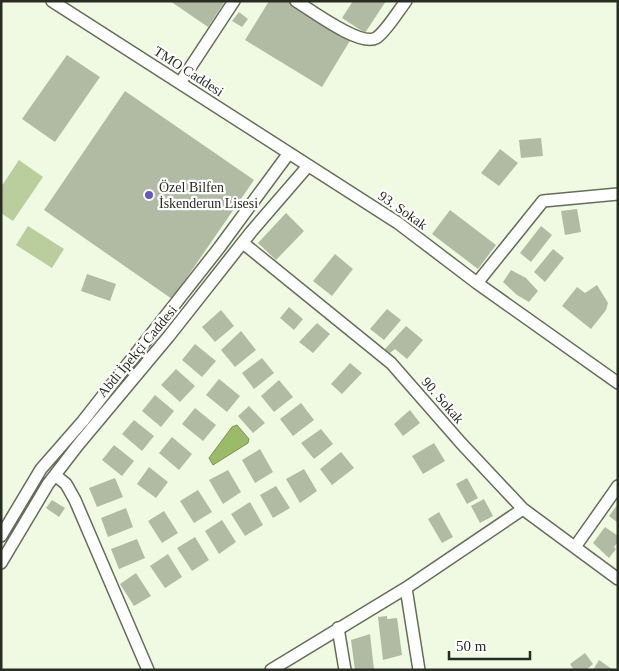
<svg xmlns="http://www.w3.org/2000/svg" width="619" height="671" font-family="'Times New Roman',serif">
<rect width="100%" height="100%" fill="#f0fae2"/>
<path fill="#b9ce9c" d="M 19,160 L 43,177 L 13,221 L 1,213 L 1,187 Z
M 28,226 L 64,249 L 52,268 L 16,245 Z"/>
<path fill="#9cbb69" stroke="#7a9054" d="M 237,425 L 249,439 L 248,443 L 213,465 L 209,458 L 232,427 Z"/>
<path fill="#b1bba4" d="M 170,1 L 225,1 L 208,27 Z
M 269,1 L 290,1 L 351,39 L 322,87 L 245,40 Z
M 353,1 L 386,1 L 365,33 L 342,18 Z
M 239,12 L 248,19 L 242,27 L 232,21 Z
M 67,55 L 100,77 L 55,142 L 22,119 Z
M 125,91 L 254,180 L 172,299 L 44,210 Z
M 541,138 L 543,156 L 521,158 L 519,140 Z
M 500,149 L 518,163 L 499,186 L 481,173 Z
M 577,209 L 581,232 L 565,235 L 561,211 Z
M 450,210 L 496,245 L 478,269 L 432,234 Z
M 286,213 L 304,231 L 276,260 L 258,243 Z
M 541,226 L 552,235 L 531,262 L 520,253 Z
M 553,249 L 564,258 L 545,282 L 534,272 Z
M 335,254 L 353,269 L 332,296 L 313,281 Z
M 511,270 L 526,278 L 538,291 L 529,302 L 517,295 L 503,282 Z
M 87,274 L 116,284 L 110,301 L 81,291 Z
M 597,285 L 608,303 L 606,310 L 591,329 L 562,306 L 577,287 L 585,293 Z
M 289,307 L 303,319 L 294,330 L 280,318 Z
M 387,309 L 401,320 L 384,340 L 370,329 Z
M 221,310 L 234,326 L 215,342 L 202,327 Z
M 317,323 L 330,334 L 313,353 L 299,342 Z
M 406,326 L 423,340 L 407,359 L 395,349 L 390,353 L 385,349 Z
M 241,331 L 256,350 L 235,367 L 221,350 Z
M 195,344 L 216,361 L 202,377 L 182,360 Z
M 262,358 L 274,373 L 254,389 L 242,373 Z
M 350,363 L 362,373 L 342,394 L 331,384 Z
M 176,369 L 195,386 L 180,402 L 161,385 Z
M 219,379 L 240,396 L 227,412 L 206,395 Z
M 279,380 L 293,397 L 274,412 L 261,396 Z
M 155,395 L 174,411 L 161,427 L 142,411 Z
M 301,403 L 314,420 L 293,436 L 280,419 Z
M 249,406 L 265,423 L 253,433 L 238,416 Z
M 195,408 L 216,425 L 203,441 L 182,424 Z
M 410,410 L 420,423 L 403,436 L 394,424 Z
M 134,420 L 154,436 L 142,451 L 122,434 Z
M 321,429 L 333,444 L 314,459 L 301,443 Z
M 172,437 L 192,454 L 179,470 L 159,453 Z
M 434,443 L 445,461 L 423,474 L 412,456 Z
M 114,445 L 134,461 L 122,476 L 102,460 Z
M 260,449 L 273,472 L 255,483 L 242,460 Z
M 341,452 L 354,468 L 332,485 L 320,469 Z
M 149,467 L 168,482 L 156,498 L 137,484 Z
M 304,469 L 317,491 L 300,503 L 286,479 Z
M 228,470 L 241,492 L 223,504 L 209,480 Z
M 115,478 L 123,497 L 97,507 L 89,488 Z
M 467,478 L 478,498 L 467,504 L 456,484 Z
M 276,486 L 290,508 L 273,518 L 260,495 Z
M 198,490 L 212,512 L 194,523 L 180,501 Z
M 484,499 L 493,516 L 480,523 L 471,506 Z
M 52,500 L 65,508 L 59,517 L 46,508 Z
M 250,502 L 263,525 L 245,536 L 231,514 Z
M 618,504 L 618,523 L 609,516 Z
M 126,508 L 133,527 L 108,537 L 101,518 Z
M 164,511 L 178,533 L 162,543 L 148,521 Z
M 439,512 L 453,537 L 442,543 L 428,519 Z
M 222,520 L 236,542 L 219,554 L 205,531 Z
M 605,527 L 618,536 L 618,542 L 614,547 L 616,549 L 609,558 L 593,543 Z
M 195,537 L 209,560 L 192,571 L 177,548 Z
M 137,539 L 145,558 L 119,569 L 111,549 Z
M 168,554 L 182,577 L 165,588 L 150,566 Z
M 136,573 L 151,596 L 134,606 L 120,584 Z
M 387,616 L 387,619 L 397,618 L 402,655 L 383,660 L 378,617 Z
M 370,634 L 374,670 L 355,670 L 351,640 Z
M 585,653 L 593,664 L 586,670 L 574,670 L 570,664 Z
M 599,660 L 613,670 L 593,670 Z"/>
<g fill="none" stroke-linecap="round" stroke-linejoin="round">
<defs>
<path id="minor" d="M 52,1 L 398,223 L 477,283 L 618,383
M 296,1 C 311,10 360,47 376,38 C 385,33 399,10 406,1
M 180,83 L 234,1
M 243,243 L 391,363 L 461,443 L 523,509 L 618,579
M 477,283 L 543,201 L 618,194
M 55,475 L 66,484 L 75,500 L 148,670
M 1,536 L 41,469 L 83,421 L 219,248 L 289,153
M 575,547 L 618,486
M 1,563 L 48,484 L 78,445 L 169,336 L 251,232 L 308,166
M 406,588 L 419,670
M 338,628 L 345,670
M 271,670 L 406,588 L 523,509"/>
</defs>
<use href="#minor" stroke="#656e59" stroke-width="14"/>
<use href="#minor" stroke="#fff" stroke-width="11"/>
</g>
<circle fill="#6455ce" stroke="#fff" stroke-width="2" cx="149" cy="195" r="5"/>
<g text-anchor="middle" stroke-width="4.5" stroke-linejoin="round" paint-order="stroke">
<g font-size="14" fill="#292c23" stroke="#fff">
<text transform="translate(189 71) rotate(33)" y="5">TMO Caddesi</text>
<text transform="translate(403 210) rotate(35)" y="5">93. Sokak</text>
<text transform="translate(137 351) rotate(-50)" y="5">Abdi İpekçi Caddesi</text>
<text transform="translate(443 400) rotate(49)" y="5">90. Sokak</text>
</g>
<g font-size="14" fill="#292c23" stroke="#fff" text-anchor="start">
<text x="159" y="192">Özel Bilfen<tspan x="159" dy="16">İskenderun Lisesi</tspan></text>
</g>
</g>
<rect width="619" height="671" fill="none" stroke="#292c23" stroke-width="5"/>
<path d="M449 651v8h81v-8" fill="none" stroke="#292c23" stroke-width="2.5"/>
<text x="456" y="651" font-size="15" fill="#292c23" stroke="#ffffff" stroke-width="4" paint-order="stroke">50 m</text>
</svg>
